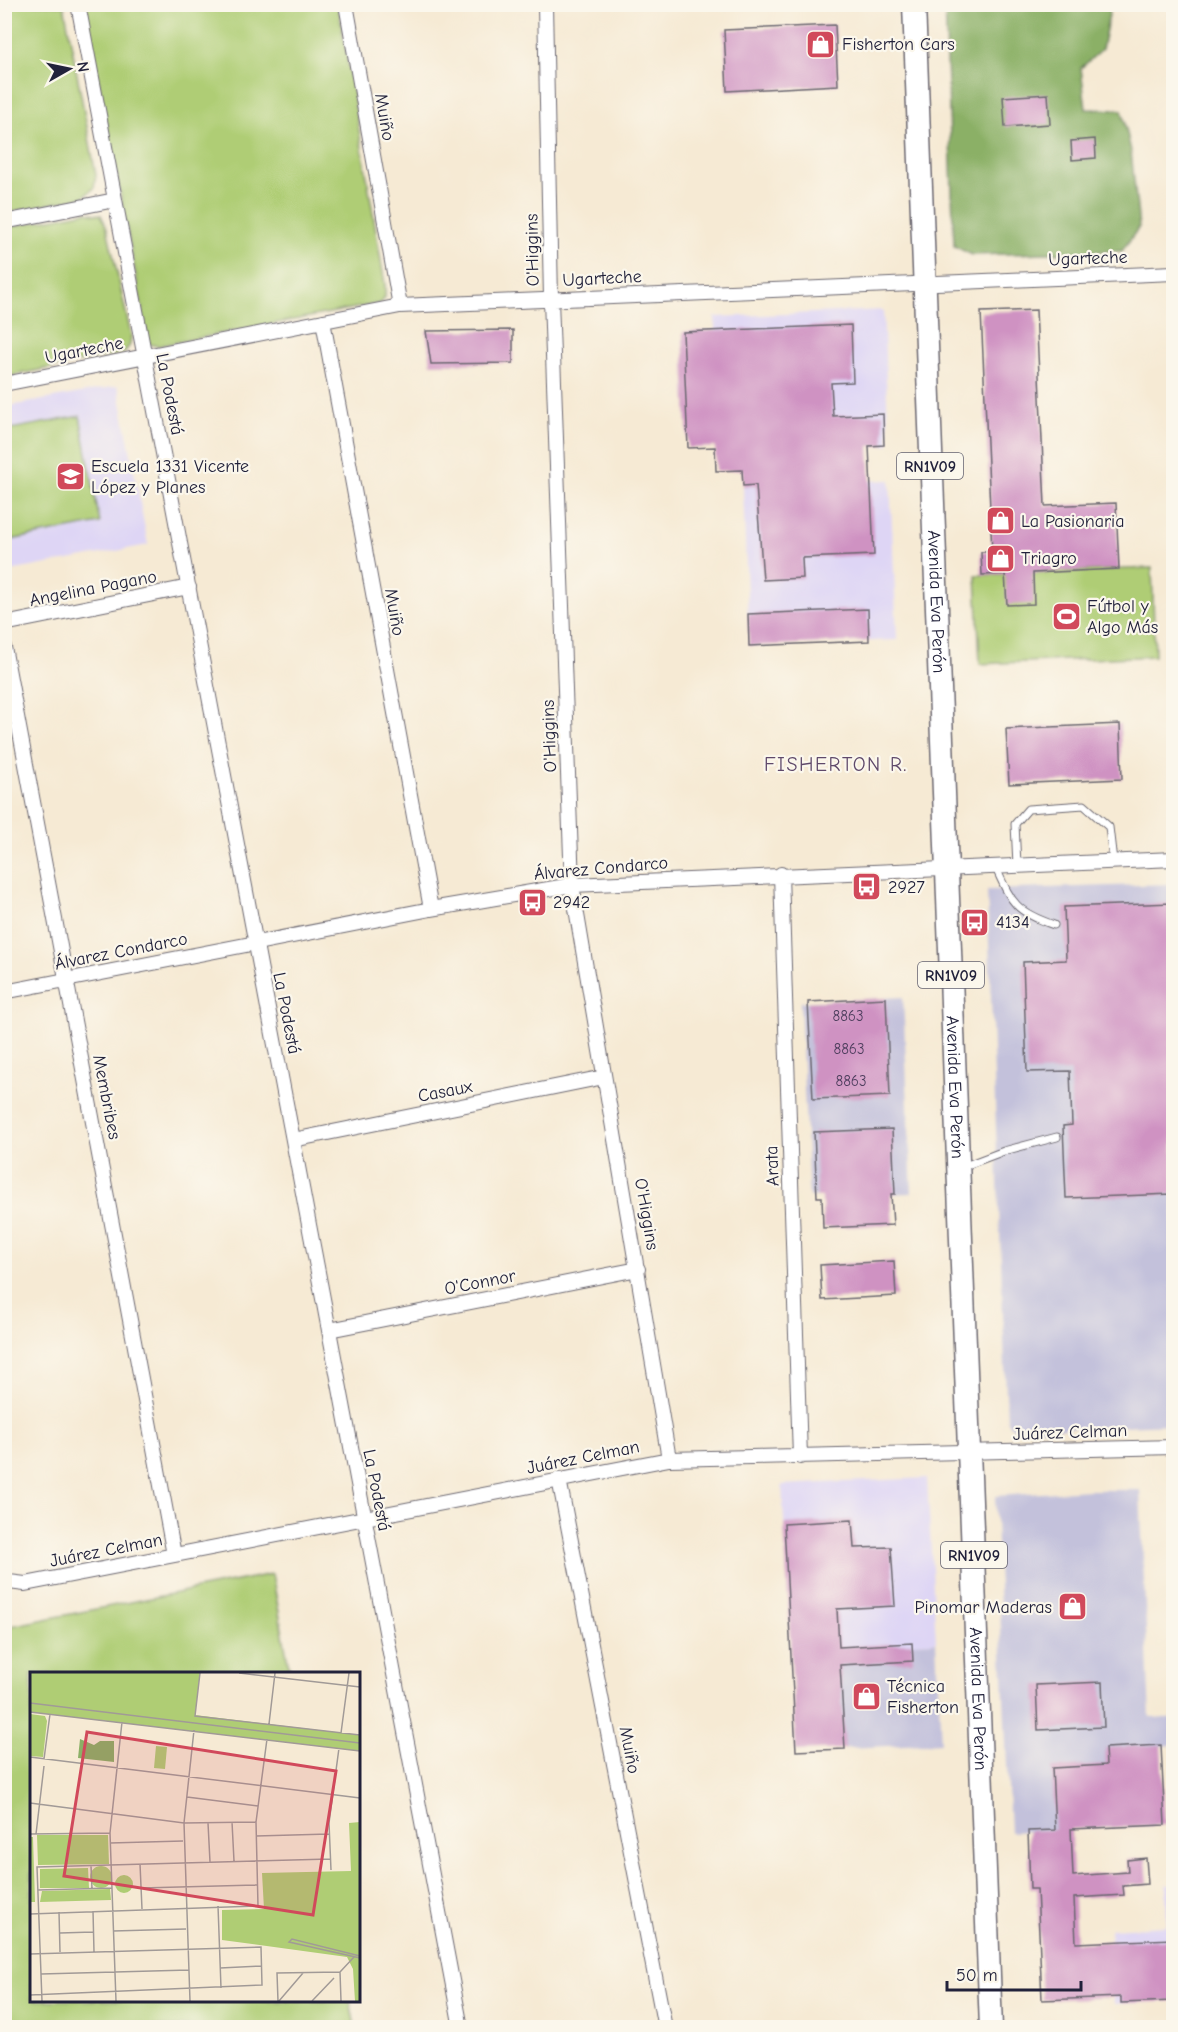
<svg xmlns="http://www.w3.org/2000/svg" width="1178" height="2032" font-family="'Comic Neue',sans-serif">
<rect width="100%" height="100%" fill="#fbf7ec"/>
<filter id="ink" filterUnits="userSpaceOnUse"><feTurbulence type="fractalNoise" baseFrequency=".0167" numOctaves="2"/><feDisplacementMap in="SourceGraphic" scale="12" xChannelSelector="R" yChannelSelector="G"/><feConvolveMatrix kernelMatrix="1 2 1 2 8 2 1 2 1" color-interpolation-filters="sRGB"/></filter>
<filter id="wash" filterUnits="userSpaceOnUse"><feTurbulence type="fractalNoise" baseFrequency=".008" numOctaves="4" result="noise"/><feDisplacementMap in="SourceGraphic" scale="24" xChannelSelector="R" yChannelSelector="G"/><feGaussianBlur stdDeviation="1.35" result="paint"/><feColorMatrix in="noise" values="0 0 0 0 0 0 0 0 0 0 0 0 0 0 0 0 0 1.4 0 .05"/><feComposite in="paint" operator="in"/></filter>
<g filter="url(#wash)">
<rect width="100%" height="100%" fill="#f6ead4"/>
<path fill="#ded5f5" d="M 883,310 L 889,445 L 742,451 L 715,447 L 688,448 L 683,332 L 716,330 L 715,317 Z
M 118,386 L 148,545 L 5,572 L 5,407 Z
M 890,480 L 897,640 L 749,646 L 743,486 Z
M 927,1478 L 936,1642 L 791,1649 L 782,1485 Z
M 1166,1885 L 1173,1885 L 1173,2001 L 1114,2004 L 1110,1929 L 1167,1926 Z"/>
<path fill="#c3c1db" d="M 1173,884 L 1173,1424 L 1015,1430 L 1007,1421 L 987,890 Z
M 903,997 L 912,1193 L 809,1197 L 800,1002 Z
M 1089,1490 L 1140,1490 L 1150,1718 L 1173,1718 L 1173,1745 L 1161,1746 L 1165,1825 L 1010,1832 L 995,1496 Z
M 936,1642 L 941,1743 L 796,1751 L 791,1649 Z"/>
<path fill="#afcd74" stroke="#687858" stroke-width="1.5" d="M 5,4 L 64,5 L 96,175 L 94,188 L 83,197 L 5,213 Z
M 84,5 L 338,5 L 385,285 L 385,297 L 381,303 L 157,346 L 149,344 Z
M 86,212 L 101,215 L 107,228 L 131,335 L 130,345 L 124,353 L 5,377 L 5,228 Z
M 80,416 L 100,523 L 5,541 L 5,430 Z
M 1152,568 L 1155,656 L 980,664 L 976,575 Z
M 272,1574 L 290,1673 L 32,1674 L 32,2000 L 350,2001 L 355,2027 L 5,2027 L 5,1627 Z"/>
<path fill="#8bb066" stroke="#566950" stroke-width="1.5" d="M 945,5 L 1111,5 L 1102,49 L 1081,68 L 1086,109 L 1122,110 L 1131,151 L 1139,227 L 1122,251 L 972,255 L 954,246 Z"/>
<g id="blocks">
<path fill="#cf92c2" d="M 835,25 L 838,85 L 727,91 L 724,30 Z
M 1048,94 L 1050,124 L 1005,127 L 1003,97 Z
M 1095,139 L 1096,158 L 1072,160 L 1071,141 Z
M 1036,310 L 1045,506 L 1116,503 L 1119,569 L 1033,573 L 1034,604 L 1007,605 L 1005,574 L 982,575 L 981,552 L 992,552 L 981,312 Z
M 851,325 L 853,382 L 831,383 L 833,416 L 883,414 L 884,445 L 869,446 L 874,555 L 802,558 L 803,578 L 763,580 L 756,485 L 743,486 L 742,470 L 716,471 L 715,447 L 688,448 L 683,332 Z
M 513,330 L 513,363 L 431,364 L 426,331 Z
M 868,609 L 869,641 L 749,646 L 748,614 Z
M 1120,724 L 1122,779 L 1009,784 L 1006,729 Z
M 1173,903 L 1173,1194 L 1066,1198 L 1063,1126 L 1072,1125 L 1070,1071 L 1027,1072 L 1023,962 L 1066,960 L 1064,907 Z
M 886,998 L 890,1096 L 813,1099 L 808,1002 Z
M 892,1129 L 895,1194 L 891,1194 L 893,1225 L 823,1228 L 822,1197 L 817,1197 L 814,1132 Z
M 894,1261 L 896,1296 L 822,1300 L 820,1265 Z
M 852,1520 L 854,1548 L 891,1547 L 895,1606 L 837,1609 L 839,1647 L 912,1643 L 913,1661 L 840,1665 L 845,1749 L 796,1751 L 784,1524 Z
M 1102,1682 L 1104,1727 L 1038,1730 L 1036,1685 Z
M 1161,1745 L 1165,1825 L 1071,1829 L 1073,1876 L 1128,1872 L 1127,1860 L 1146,1858 L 1148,1884 L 1123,1886 L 1124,1895 L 1074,1898 L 1076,1943 L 1173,1939 L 1173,2001 L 1121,2003 L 1121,1997 L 1042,2000 L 1037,1889 L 1030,1889 L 1028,1831 L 1055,1830 L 1052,1768 L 1106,1765 L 1105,1748 Z"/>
</g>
</g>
<g filter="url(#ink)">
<use href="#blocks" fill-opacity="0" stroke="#6c6871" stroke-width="1.5"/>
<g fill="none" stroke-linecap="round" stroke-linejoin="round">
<defs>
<path id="lane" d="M 1017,865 L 1015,824 L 1028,809 L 1084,805 L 1109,827 L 1113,861
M 995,866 C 1012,903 1014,911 1054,925
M 962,1167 L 1004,1151 L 1057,1137"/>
<path id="street" d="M 78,4 L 461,2028
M 346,4 L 400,306
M 545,4 L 551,299 L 572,885 L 669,1459
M 4,222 L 115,200
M 323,321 L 431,909
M 4,384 L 400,306 L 1174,273
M 4,624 L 189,587
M 4,647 L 174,1555
M 781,874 L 800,1457
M 4,992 L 431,909 L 572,885 L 1174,859
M 293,1140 L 604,1077
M 329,1330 L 638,1269
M 559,1479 L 665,2028
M 4,1576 L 9,1582 L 25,1584 L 669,1459 L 1174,1447"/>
<g id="primary">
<path id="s1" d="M 914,4 L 991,2028"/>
</g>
</defs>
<use href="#lane" stroke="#6c6871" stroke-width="9"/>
<use href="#street" stroke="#6c6871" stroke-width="16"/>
<use href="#primary" stroke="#6c6871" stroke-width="25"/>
<use href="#lane" stroke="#fff" stroke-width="7"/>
<use href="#street" stroke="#fff" stroke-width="14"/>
<use href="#primary" stroke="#fff" stroke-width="22"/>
</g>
</g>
<defs>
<symbol id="shop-square" viewBox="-11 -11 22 22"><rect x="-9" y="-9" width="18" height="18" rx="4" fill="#d1495b" stroke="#fbf7ec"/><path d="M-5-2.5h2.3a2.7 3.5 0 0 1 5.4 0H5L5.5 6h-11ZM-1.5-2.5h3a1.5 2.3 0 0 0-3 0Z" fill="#fff"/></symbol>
<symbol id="school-square" viewBox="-11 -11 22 22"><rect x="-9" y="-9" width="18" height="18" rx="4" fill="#d1495b" stroke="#fbf7ec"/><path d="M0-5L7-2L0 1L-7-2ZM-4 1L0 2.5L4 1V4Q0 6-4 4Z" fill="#fff"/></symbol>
<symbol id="stadium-square" viewBox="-11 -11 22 22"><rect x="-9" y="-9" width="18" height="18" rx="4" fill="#d1495b" stroke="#fbf7ec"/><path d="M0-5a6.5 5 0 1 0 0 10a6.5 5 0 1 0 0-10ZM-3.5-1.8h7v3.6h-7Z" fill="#fff"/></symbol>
<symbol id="bus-square" viewBox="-11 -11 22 22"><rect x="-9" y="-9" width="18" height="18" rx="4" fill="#d1495b" stroke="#fbf7ec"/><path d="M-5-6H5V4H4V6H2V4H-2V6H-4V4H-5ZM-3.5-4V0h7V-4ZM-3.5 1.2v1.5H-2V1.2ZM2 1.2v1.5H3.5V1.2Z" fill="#fff"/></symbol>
</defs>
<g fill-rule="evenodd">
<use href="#shop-square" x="804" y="28" width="33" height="33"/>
<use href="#school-square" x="54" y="460" width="33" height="33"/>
<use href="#shop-square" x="984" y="504" width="33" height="33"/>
<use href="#shop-square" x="984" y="542" width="33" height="33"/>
<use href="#stadium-square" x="1050" y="600" width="33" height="33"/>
<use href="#bus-square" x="850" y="870" width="33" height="33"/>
<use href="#bus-square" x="516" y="886" width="33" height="33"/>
<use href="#bus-square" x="958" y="906" width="33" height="33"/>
<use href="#shop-square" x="1056" y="1590" width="33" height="33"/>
<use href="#shop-square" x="850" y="1680" width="33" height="33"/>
</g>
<g text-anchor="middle" stroke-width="4.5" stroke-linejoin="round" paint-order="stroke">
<g font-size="15" fill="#4d3e5d">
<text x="848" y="1021">8863</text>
<text x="849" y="1054">8863</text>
<text x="851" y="1086">8863</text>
</g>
<g fill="#fbf7ec" stroke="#636270" stroke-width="1.5">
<rect x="897" y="453" width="66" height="26" rx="4.5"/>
<rect x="918" y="962" width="66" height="26" rx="4.5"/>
<rect x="941" y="1542" width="66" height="26" rx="4.5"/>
</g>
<g font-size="16" font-weight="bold" fill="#22223b">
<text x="930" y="472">RN1V09</text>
<text x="951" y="981">RN1V09</text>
<text x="974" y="1561">RN1V09</text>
</g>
<g font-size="18" fill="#22223b" stroke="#fbf7ec" text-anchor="start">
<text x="842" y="50">Fisherton Cars</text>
<text x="91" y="472">Escuela 1331 Vicente<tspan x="91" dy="21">López y Planes</tspan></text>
<text x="1021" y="527">La Pasionaria</text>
<text x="1021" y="564">Triagro</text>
<text x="1087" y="612">Fútbol y<tspan x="1087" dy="21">Algo Más</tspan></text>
<text x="888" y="893">2927</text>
<text x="553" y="908">2942</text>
<text x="996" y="928">4134</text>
<text x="1052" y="1613" text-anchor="end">Pinomar Maderas</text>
<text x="887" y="1692">Técnica<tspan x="887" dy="21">Fisherton</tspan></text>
</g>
<g font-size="18" fill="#22223b" stroke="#fbf7ec">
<text transform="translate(385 117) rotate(80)" y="6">Muiño</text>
<text transform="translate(532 250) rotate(-91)" y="6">O'Higgins</text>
<text transform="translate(1088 258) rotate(-2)" y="6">Ugarteche</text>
<text transform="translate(602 278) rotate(-3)" y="6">Ugarteche</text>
<text transform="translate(84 350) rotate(-11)" y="6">Ugarteche</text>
<text transform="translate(170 394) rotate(79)" y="6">La Podestá</text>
<text transform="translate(93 588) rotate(-11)" y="6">Angelina Pagano</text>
<text dy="6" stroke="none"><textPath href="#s1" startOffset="598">Avenida Eva Perón</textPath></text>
<text transform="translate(395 612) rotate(80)" y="6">Muiño</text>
<text transform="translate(549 736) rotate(-92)" y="6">O'Higgins</text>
<text transform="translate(601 868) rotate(-5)" y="6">Álvarez Condarco</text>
<text transform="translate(121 951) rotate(-11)" y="6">Álvarez Condarco</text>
<text transform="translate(287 1013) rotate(79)" y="6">La Podestá</text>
<text dy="6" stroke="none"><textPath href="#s1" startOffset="1084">Avenida Eva Perón</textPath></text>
<text transform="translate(445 1091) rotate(-11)" y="6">Casaux</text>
<text transform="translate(107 1097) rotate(79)" y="6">Membribes</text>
<text transform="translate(772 1166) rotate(-92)" y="6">Arata</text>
<text transform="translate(647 1214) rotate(80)" y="6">O'Higgins</text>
<text transform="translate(480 1282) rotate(-11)" y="6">O'Connor</text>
<text transform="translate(1070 1432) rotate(-2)" y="6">Juárez Celman</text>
<text transform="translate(583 1457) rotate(-11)" y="6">Juárez Celman</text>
<text transform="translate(377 1490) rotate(79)" y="6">La Podestá</text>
<text transform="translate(106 1550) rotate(-11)" y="6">Juárez Celman</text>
<text dy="6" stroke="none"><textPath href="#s1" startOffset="1696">Avenida Eva Perón</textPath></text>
<text transform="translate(630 1750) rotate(79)" y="6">Muiño</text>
</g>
<g font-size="20" letter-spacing="1.5" fill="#5f496a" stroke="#fbf7ec">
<text x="836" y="771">FISHERTON R.</text>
</g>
</g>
<g transform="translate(30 1672)">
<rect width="330" height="330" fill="#f6ead4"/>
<path d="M 0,1 L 170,1 L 165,43 L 330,63 L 330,79 L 0,40 ZM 0,42 L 15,44 L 17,49 L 13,85 L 0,84 ZM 126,74 L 137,75 L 135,97 L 124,96 ZM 330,150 L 330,329 L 325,329 L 323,297 L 317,285 L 192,268 L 192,238 L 234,237 L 232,201 L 321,199 L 319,151 ZM 78,163 L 79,192 L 8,193 L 7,163 ZM 0,165 L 3,165 L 5,230 L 0,230 ZM60 205a11 11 0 1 1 22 0a11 11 0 1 1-22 0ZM 58,196 L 59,216 L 10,216 L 10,197 ZM85 212a9 9 0 1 1 18 0a9 9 0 1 1-18 0ZM 80,217 L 81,228 L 10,230 L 12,219 Z" fill="#afcd74"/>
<path d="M 50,67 L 64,73 L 70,69 L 84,69 L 84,90 L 48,86 Z" fill="#8bb066"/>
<path fill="none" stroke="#a19a97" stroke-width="1.5" d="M 170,1 L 165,44 L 330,63M 209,1 L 330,15M 0,31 L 330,71M 0,40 L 330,79M 239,52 L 245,1M 311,61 L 319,1M 0,85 L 330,126M 14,87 L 20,42M 157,125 L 228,134M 0,131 L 154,151 L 226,150M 202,150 L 204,189M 178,151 L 180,190M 0,162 L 80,161M 6,162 L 14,94M 226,164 L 299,162M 80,171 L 153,169M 110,192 L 112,237M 61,194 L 62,217M 301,198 L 299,151 L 309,76M 111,216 L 228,213M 8,218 L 82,216M 188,234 L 191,316M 63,239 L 64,280M 29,240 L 30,280M 0,242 L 228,234 L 226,150 L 237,67M 83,259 L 156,257M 30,261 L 63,260M 0,282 L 231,275 L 232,313 L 0,323M 330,284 L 262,267 L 259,270 L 330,286M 190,296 L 231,294M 310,300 L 311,329M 310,300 L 324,285M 11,302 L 159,298M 12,329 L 7,195 L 300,187M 86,329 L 80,161 L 92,50M 160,329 L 154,151 L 164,58M 248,329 L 247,301 L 310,300M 249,329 L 273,301M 282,329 L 304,306"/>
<path fill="#d1495b" fill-opacity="0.15" stroke="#d1495b" stroke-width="3" d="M 57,60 L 306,99 L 283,243 L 34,204 Z"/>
<rect width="330" height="330" fill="none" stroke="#22223b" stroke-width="3"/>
</g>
<rect width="1178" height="2032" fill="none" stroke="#fbf7ec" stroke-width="24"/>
<g transform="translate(69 69) rotate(81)" stroke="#fbf7ec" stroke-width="4.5" paint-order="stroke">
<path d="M0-4.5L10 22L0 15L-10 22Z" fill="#22223b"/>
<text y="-9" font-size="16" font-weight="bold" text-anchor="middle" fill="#22223b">N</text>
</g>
<path d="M947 1981v9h134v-9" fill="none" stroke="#22223b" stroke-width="3"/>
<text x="956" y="1981" font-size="18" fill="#22223b" stroke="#fbf7ec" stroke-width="4.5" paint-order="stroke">50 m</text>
</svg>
